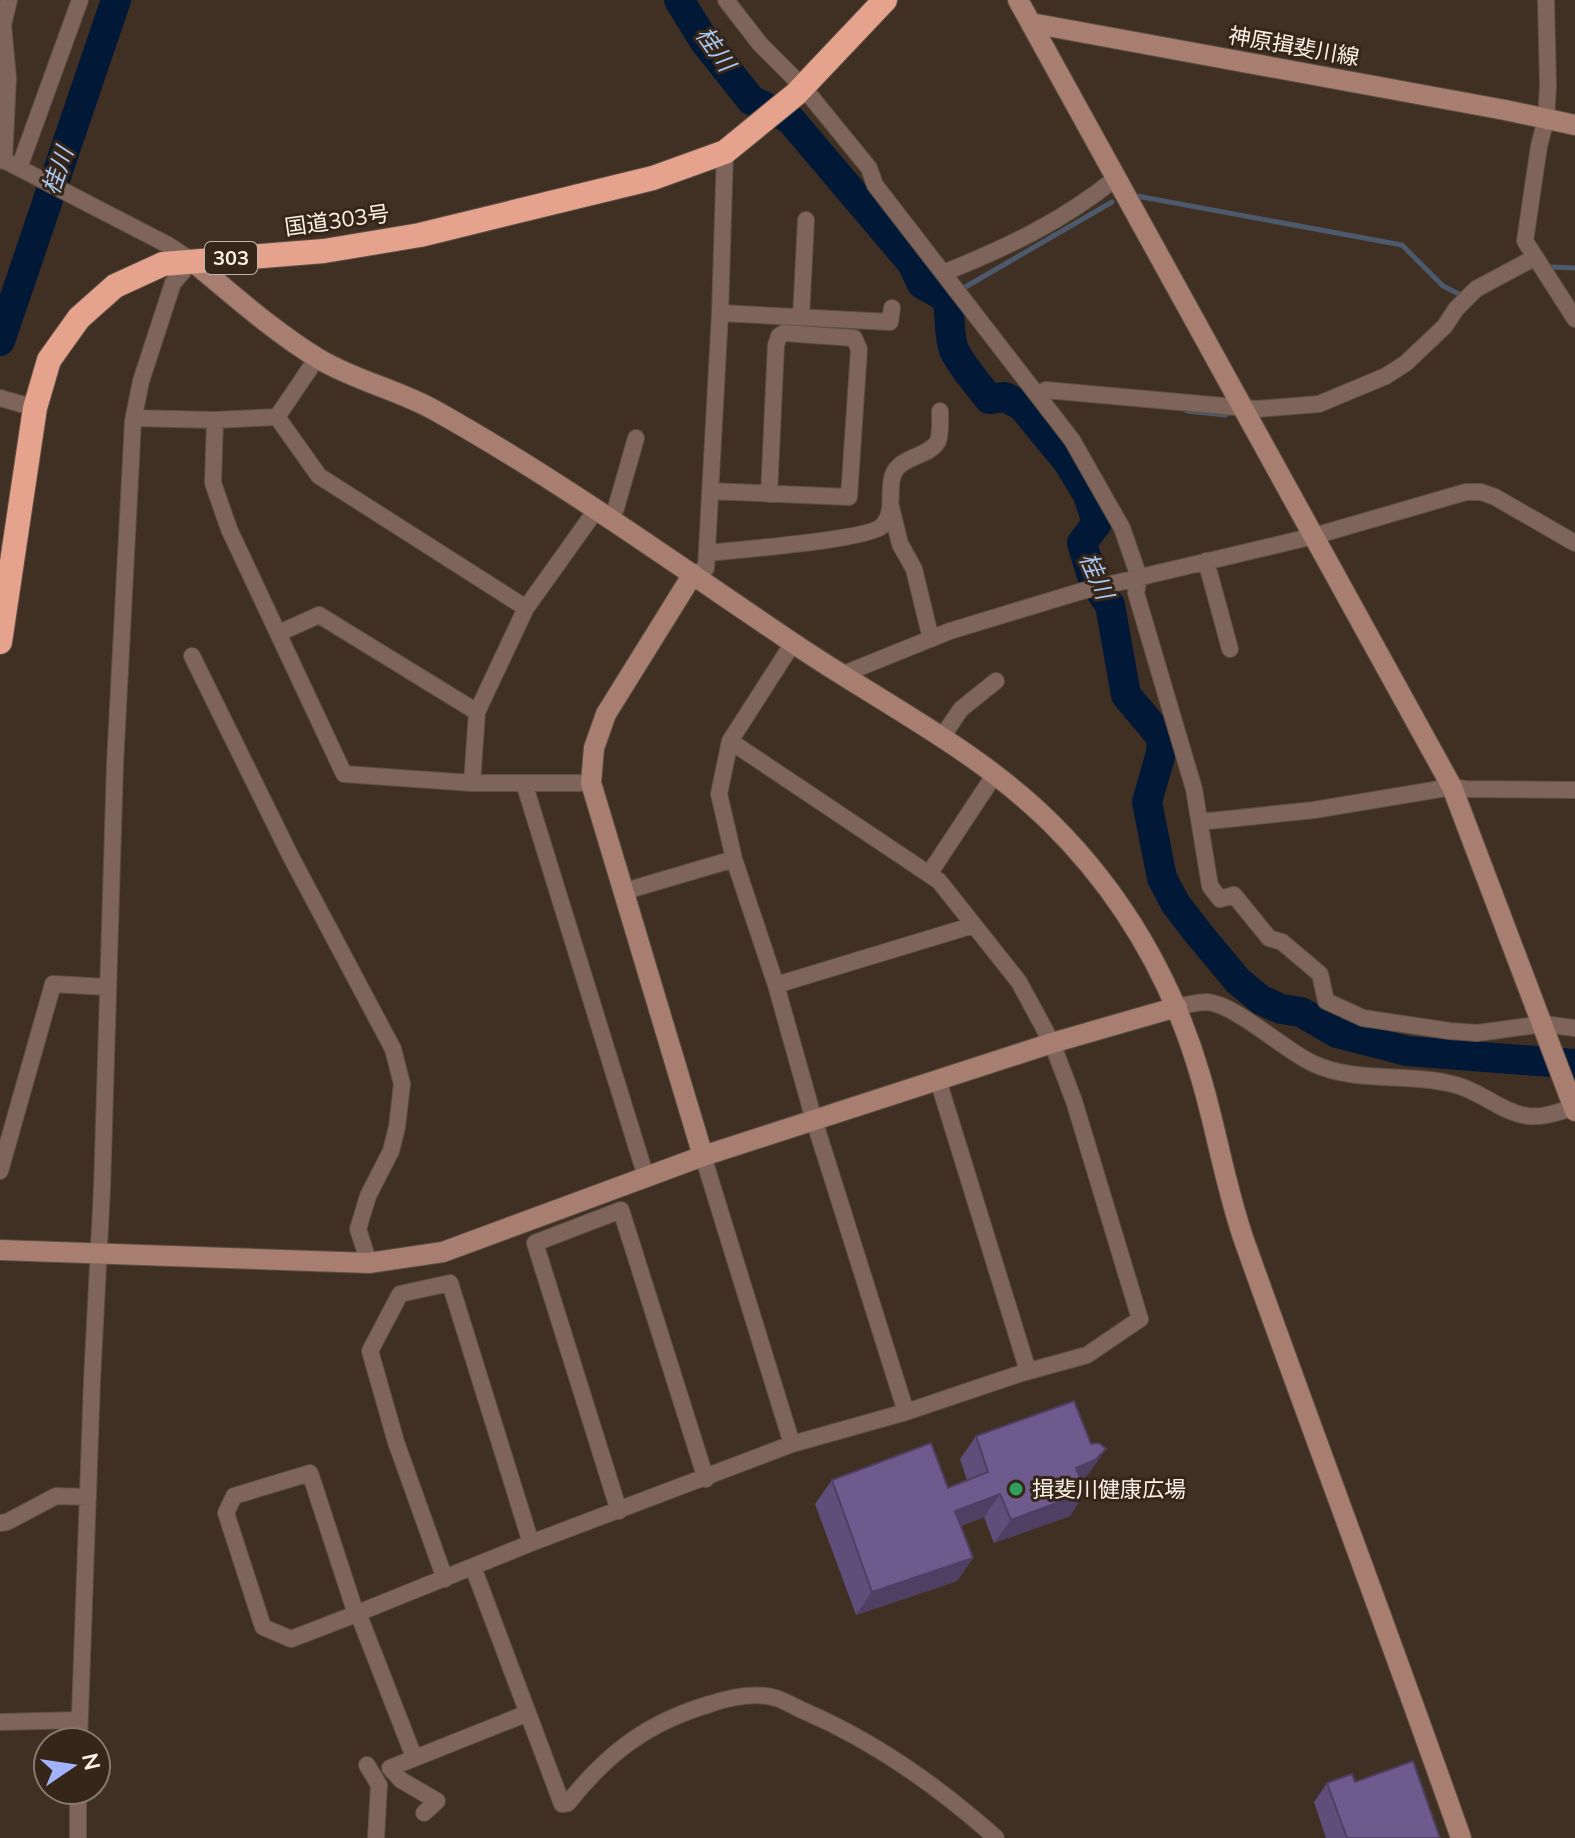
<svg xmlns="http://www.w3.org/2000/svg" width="1575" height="1838" font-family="Mulish,'Noto Sans JP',sans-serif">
<rect width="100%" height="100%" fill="#3f3023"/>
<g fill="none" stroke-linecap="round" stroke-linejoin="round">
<path stroke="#4d596c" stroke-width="5" d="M 1137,196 L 1402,245 L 1443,286 L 1461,295
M 1551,267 L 1575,268
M 962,289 L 1112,202
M 1187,411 L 1226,415
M 1029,416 L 1042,409"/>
<path stroke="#021837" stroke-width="30" d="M 679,0 L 705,42 L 751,100 L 790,119 L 912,263 L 922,284 L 947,298 C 951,315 948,333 954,350 C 962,367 978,384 989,399 L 1005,397 L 1022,406 L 1068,462 L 1088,495 L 1097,523 L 1082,543 L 1094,582 L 1110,605 L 1126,695 L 1162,738 L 1161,753 L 1147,802 L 1162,878 L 1175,903 L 1198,933 L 1238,981 L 1261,1000 L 1281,1009 L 1301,1012 L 1337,1033 L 1407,1051 L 1575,1064
M 0,341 L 116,0"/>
<defs>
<path id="street" d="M 726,0 L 760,44 L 803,87 L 869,168 L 875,185 L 1072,440 L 1122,528 L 1139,577 L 1136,593 L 1194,789 L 1210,886 L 1220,899 L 1234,895 L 1269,938 L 1282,942 L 1320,974 L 1326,1001 L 1363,1018 L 1450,1031 L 1477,1033 L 1544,1024 L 1575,1028
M 1546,0 L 1548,86 L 1546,119 L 1539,146 L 1525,241 L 1575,319
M 0,158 L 168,245 L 192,261 L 173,283 L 141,381 L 133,421 L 115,764 L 102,1189 L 92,1381 L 79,1742
M 4,161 L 8,77 L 3,25 L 9,0
M 19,168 L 80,0
M 943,273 C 1006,248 1063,221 1116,178
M 720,313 L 890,322 L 892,308
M 801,317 L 806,220
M 1037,395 L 1046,390 L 1257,409 L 1319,404 L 1386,376 L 1406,363 L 1445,326 L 1456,309 L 1476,289 L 1534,258
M 0,398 L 35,408
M 277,417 L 215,420 L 213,483 L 229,529 L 344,774 L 472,783 L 591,783
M 277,417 L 319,476 L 526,608
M 277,417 L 317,358
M 134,418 L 215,420
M 710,491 L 849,497 L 859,349 L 854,338 L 784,333 L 779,336 L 776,345 L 769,494
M 891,507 L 900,544 L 914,569 L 931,639
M 610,519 L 616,508 L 636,438
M 707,553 C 734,550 868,540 882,526 C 898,511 884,483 897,468 C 907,456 931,455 938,441 C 941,433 940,420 940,411
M 1206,561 L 1230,649
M 693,574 L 706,568 L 720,313 L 725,152
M 279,633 L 319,615 L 477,712
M 793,643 L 730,741 L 719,794 L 734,859 L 776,985 L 814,1120 L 906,1412
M 192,656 L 291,857 L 393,1049 L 402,1084 L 397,1127 L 391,1151 L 368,1196 L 358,1229 L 369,1263
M 841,675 L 950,631 L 1082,591 L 1314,536 L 1466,492 L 1481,492 L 1495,497 L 1575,543
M 942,737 L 961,709 L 996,681
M 472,783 L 477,712 L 526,608 L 596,510
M 524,783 L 646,1177
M 1200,822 L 1314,810 L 1452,787 L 1465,789 L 1575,790
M 929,874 L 995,774
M 622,892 L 734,859
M 776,985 L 974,925
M 1177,1007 C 1187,1005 1197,1002 1207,1002 C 1235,1004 1284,1050 1312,1063 C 1356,1084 1409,1072 1456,1085 C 1482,1092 1501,1112 1528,1116 C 1544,1118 1560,1111 1575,1107
M 938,1080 L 1028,1371
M 703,1156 L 792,1444
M 0,1171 L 53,984 L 107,987
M 619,1511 L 535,1243 L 621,1210 L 706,1479
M 0,1523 L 7,1522 L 56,1496 L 88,1497
M 473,1567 L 562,1804 L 568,1803 C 608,1752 649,1722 710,1704 C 731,1697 755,1692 776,1698 C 785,1701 795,1707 804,1711 C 874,1741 939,1787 996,1838
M 445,1579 L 396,1442 L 370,1351 L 400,1294 L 450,1283 L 531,1543
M 358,1613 L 414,1757
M 356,1614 L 310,1473 L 234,1496 L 226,1513 L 263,1627 L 291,1639 L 356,1614 L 358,1613 L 531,1543 L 792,1444 L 906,1412 L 1022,1373 L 1087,1355 L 1140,1319 L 1074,1101 L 1052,1043 L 1019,982 L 939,881 L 730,741
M 0,1722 L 79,1720
M 367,1765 L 379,1785 L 376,1838
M 424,1813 L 437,1801 L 401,1780 L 390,1768 L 528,1713
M 78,1838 L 78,1790"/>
<path id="secondary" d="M 1018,0 L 1452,787 L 1575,1111
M 1031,23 L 1505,110 L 1575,125
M 192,261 C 232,294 274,332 319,359 C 356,381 399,390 436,411 C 561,481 677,565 796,645 C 882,703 976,749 1050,822 C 1122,893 1173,981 1201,1078 C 1217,1132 1226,1190 1245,1243 C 1316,1442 1391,1639 1461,1838
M 693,574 L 606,714 L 594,748 L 591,783 L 703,1156
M 0,1250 L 369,1263 L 443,1252 L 703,1156 L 1052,1043 L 1177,1007"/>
<path id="highway" d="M 0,642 L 35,408 L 49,360 L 79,318 L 115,286 L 163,264 L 324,251 L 420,235 L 653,178 L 725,152 L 796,94 L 885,0"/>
</defs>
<use href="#street" stroke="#5d4f43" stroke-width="18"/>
<use href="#secondary" stroke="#5d4f43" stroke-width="22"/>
<use href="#highway" stroke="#5d4f43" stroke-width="26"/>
<use href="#street" stroke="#7f645b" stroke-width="16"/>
<use href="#secondary" stroke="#a87e70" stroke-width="20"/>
<use href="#highway" stroke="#e5a38e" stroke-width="24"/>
</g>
<path fill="#5f4d7a" d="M 976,1436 L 1090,1472 L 1081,1481 L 1070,1516 L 994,1543 L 984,1517 L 961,1526 L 973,1558 L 957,1581 L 856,1615 L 815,1504 L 832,1480 L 948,1488 L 967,1480 L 960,1459 Z
M 1355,1782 L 1440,1838 L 1326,1838 L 1314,1802 L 1327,1783 Z"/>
<path fill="#4e3f63" d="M 1106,1449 L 1090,1472 L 1079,1483 L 1076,1468 Z
M 1086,1492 L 1070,1516 L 994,1543 L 1011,1520 Z
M 1000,1494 L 984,1517 L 939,1534 L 955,1511 Z
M 973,1558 L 957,1581 L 856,1615 L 872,1592 Z"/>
<path fill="#6f5a8e" stroke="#4e3f63" stroke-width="2" d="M 1074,1401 L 1091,1444 L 1099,1443 L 1106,1449 L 1095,1460 L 1076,1468 L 1086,1492 L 1011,1520 L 1000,1494 L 955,1511 L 973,1558 L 872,1592 L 832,1480 L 931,1443 L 948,1488 L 988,1472 L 976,1436 Z
M 1413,1761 L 1440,1838 L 1347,1838 L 1327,1783 L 1352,1774 L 1355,1782 Z"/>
<circle fill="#2e9e5b" stroke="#352619" stroke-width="3" cx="1016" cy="1489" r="8"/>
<g text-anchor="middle" stroke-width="6" stroke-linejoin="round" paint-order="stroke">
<rect fill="#352619" stroke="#c0b5ab" stroke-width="2" x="205" y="242" width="52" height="32" rx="6"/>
<g font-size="20" font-weight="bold" fill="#fcf2e9">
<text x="231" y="265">303</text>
</g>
<g font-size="22" fill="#fcf2e9" stroke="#352619">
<text transform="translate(1294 46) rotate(10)" y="8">神原揖斐川線</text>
<text transform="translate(337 220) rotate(-8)" y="8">国道303号</text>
</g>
<g font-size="22" fill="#fcf2e9" stroke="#352619" text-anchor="start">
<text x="1032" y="1497">揖斐川健康広場</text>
</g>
<g font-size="24" font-style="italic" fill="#a8c7f1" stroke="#352619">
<text transform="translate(715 49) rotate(55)" y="8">桂川</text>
<text transform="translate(58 171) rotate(-71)" y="8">桂川</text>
<text transform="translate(1096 576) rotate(66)" y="8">桂川</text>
</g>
</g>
<g transform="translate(72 1766) rotate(77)"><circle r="38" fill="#352619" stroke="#85786c" stroke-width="2"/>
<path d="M0-6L14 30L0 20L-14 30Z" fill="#a2b2fd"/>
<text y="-12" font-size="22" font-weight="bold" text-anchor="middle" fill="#fcf2e9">N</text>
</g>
</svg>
